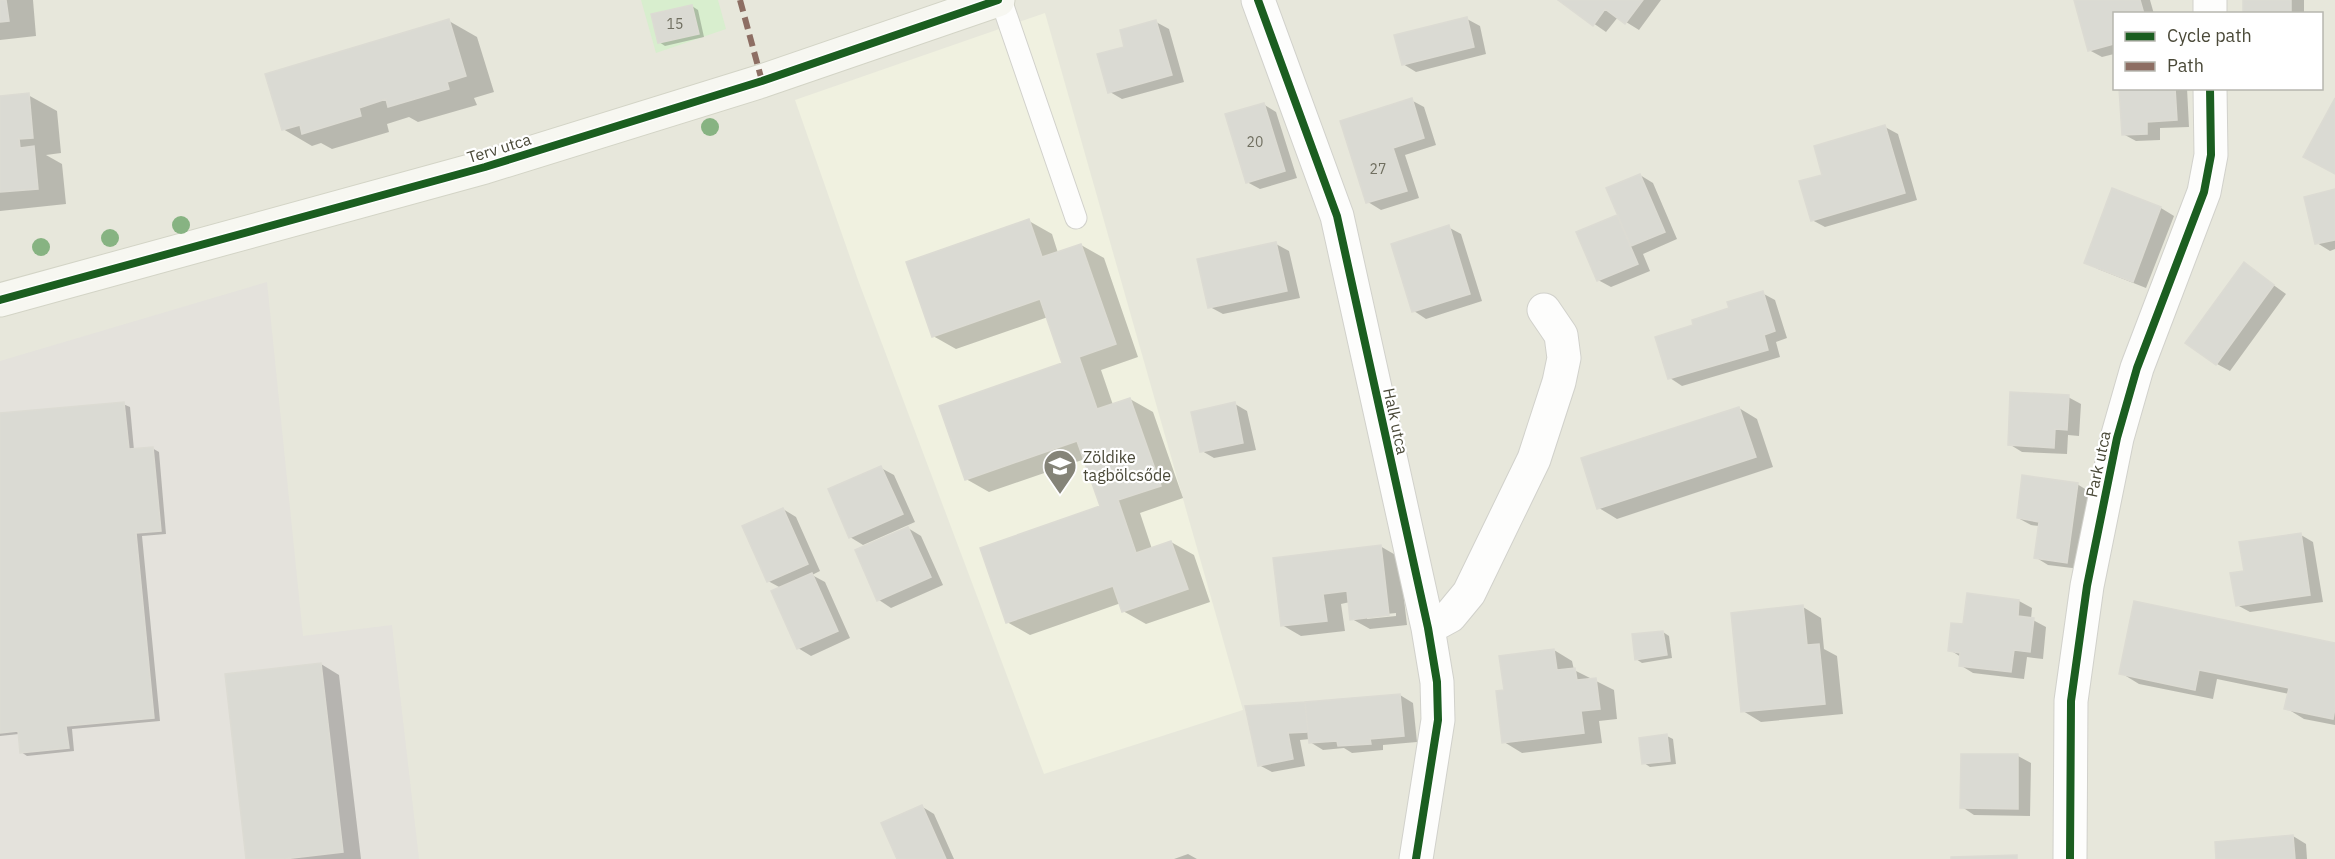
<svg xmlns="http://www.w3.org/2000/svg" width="2335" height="859" font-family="'IBM Plex Sans',sans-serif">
<rect width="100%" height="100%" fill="#f3f3ee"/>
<path fill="#e7e7db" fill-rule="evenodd" d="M 0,0 L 2335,0 L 2335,859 L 0,859 ZM 2114,14 L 2322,14 L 2322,88 L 2114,88 Z"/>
<path fill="#e4e2dc" d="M 267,282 L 303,636 L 392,625 L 419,859 L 0,859 L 0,361 Z"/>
<path fill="#f0f1e0" d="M 1045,13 L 1243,710 L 1044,774 L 858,280 L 795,100 Z"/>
<path fill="#d8eece" d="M 641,0 L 718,0 L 726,29 L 656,53 Z"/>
<path fill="#0003" fill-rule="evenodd" d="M 0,0 L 33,0 L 36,36 L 0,40 Z
M 1560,0 L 1661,0 L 1639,30 L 1618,17 L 1606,32 Z
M 2077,0 L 2150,0 L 2154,14 L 2114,14 L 2114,54 L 2102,57 L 2089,50 Z
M 2244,0 L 2304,0 L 2304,14 L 2244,14 Z
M 692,6 L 698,10 L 704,37 L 665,46 L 659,42 Z
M 1467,19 L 1480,26 L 1486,54 L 1416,72 L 1403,64 Z
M 449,21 L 477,37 L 494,92 L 474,98 L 477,105 L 418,122 L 409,117 L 387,124 L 389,132 L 332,149 L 321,143 L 312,146 L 283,129 Z
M 1156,22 L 1169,29 L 1184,82 L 1122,99 L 1110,92 L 1126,48 Z
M 2120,88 L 2187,88 L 2189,127 L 2160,128 L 2160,140 L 2136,141 L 2123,134 Z
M 28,95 L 57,111 L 61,153 L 46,155 L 62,164 L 66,204 L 0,211 L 0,98 Z
M 1411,100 L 1424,107 L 1436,145 L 1405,155 L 1419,198 L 1381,210 L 1368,202 Z
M 1263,104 L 1276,112 L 1297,178 L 1260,189 L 1247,182 Z
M 1885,127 L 1898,134 L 1917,200 L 1825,227 L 1812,220 Z
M 1640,175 L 1653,183 L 1677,239 L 1643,254 L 1650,271 L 1611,287 L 1598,280 L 1578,233 L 1619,215 Z
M 2113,190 L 2161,208 L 2174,216 L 2146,288 L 2098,269 L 2086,262 Z
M 2335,191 L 2335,249 L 2330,251 L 2317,243 Z
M 1029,221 L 1052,234 L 1058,253 L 1081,245 L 1104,258 L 1138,357 L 1101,370 L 1113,405 L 1130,399 L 1153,412 L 1183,498 L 1140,513 L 1152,549 L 1171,542 L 1194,555 L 1210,602 L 1146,624 L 1123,611 L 1121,603 L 1030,635 L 1007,622 L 1102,507 L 1085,459 L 989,492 L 966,479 L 1064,363 L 1048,317 L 956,349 L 933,336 Z
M 1448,227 L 1461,234 L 1482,301 L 1426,319 L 1414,311 Z
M 1276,244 L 1289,251 L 1300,298 L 1223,314 L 1210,307 Z
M 2244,264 L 2286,294 L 2230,371 L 2217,364 Z
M 1762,293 L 1775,300 L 1787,338 L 1776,342 L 1780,357 L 1682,386 L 1670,378 L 1695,326 Z
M 2068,397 L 2081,404 L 2079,436 L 2068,435 L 2067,454 L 2022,452 L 2009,444 Z
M 123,404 L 130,407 L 134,450 L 152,448 L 159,452 L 166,534 L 142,536 L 160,721 L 72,729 L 74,751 L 27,756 L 21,752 L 19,734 L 0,736 L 0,415 Z
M 1235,404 L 1247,411 L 1256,450 L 1214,458 L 1202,451 Z
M 1739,408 L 1757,419 L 1773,467 L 1617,519 L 1599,508 Z
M 881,468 L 894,475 L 915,522 L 863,545 L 850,537 Z
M 2077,484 L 2090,492 L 2080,569 L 2048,565 L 2035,557 L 2039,526 L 2031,525 L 2018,518 Z
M 783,509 L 796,517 L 820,571 L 812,575 L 825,582 L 850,638 L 811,656 L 798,648 L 781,588 L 768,581 Z
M 908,528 L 921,536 L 943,585 L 891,608 L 879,600 Z
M 2301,535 L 2313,542 L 2323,602 L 2250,612 L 2237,605 L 2245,573 Z
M 1380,546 L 1399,557 L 1407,625 L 1370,629 L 1352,619 L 1350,602 L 1341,604 L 1345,631 L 1301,636 L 1282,625 ZM 1396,613 L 1396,616 L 1367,619 L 1367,616 Z
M 1968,595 L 2019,601 L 2032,608 L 2031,619 L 2046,627 L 2043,659 L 2027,657 L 2024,679 L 1973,673 L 1960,665 L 1961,657 L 1950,650 L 1965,626 Z
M 1803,607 L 1821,618 L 1824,649 L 1837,656 L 1843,714 L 1761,722 L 1743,711 Z
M 1663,632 L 1669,636 L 1672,658 L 1642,663 L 1636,659 Z
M 2335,645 L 2335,725 L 2304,719 L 2286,708 L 2289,694 L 2217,679 L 2213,699 L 2139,684 L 2121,673 Z
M 1554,650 L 1572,661 L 1574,670 L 1614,690 L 1617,719 L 1599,721 L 1602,743 L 1522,753 L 1504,742 L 1505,691 Z
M 321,664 L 339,675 L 361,859 L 248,859 Z
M 1400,695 L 1413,703 L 1417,742 L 1383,745 L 1383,750 L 1352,753 L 1344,748 L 1323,750 L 1310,742 L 1310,739 L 1300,740 L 1305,766 L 1272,772 L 1259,765 L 1247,708 Z
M 1667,736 L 1673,739 L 1676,764 L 1650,767 L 1644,763 Z
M 2018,756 L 2031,763 L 2030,816 L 1974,815 L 1962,807 Z
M 921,806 L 934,814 L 954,859 L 898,859 Z
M 2293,836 L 2306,844 L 2307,859 L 2218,859 Z
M 1188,854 L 1197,859 L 1174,859 Z"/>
<path fill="#dadad3" stroke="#dcdbd3" stroke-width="1.5" d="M 0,0 L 6,0 L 9,21 L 0,22 Z
M 1558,0 L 1643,0 L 1625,24 L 1605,9 L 1593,26 Z
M 2074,0 L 2140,0 L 2144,14 L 2114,14 L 2114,44 L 2088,51 Z
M 2243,0 L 2291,0 L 2291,14 L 2243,14 Z
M 692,5 L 699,34 L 658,43 L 651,14 Z
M 1467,17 L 1474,47 L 1402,65 L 1394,35 Z
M 449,19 L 466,76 L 447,82 L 449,89 L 388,107 L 386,99 L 359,108 L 361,116 L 302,134 L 300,125 L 282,130 L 265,74 Z
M 1156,20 L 1172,75 L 1108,93 L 1097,54 L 1124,47 L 1120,30 Z
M 2119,88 L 2175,88 L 2177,120 L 2147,122 L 2147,134 L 2122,135 Z
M 29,93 L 33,138 L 19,139 L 20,148 L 34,146 L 38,189 L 0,192 L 0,96 Z
M 1412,98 L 1424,138 L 1393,148 L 1407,191 L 1366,203 L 1340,121 Z
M 2335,98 L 2335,174 L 2303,157 Z
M 1264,103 L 1285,171 L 1246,183 L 1225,114 Z
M 1885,125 L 1905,193 L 1811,221 L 1799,181 L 1822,175 L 1814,146 Z
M 1640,174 L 1665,232 L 1631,246 L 1606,188 Z
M 2112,188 L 2161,207 L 2133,282 L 2084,263 Z
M 2335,189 L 2335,240 L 2315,244 L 2304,197 Z
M 1617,215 L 1638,264 L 1597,281 L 1576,232 Z
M 1029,219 L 1042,257 L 1081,244 L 1116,344 L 1079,357 L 1097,409 L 1130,398 L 1161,486 L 1118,500 L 1136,553 L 1171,541 L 1188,589 L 1122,612 L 1113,586 L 1006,623 L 980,548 L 1100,506 L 1077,441 L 965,480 L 939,406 L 1062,363 L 1040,299 L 932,337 L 906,262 Z
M 1449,225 L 1470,294 L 1412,312 L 1391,244 Z
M 1276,242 L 1287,291 L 1208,308 L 1197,259 Z
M 2244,262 L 2274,285 L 2216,365 L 2185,343 Z
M 1763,291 L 1775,331 L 1764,335 L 1768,350 L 1668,379 L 1655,337 L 1693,325 L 1692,320 L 1729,308 L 1727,302 Z
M 2010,392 L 2069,395 L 2067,430 L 2055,429 L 2054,448 L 2008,445 Z
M 124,402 L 129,449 L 153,447 L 161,531 L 136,533 L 154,718 L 66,726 L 69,748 L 20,753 L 18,731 L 0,733 L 0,413 Z
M 1235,402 L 1243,443 L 1200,452 L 1191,412 Z
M 1739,407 L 1756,457 L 1597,509 L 1581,458 Z
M 881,466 L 903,514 L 849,538 L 828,489 Z
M 2022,475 L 2078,483 L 2067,563 L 2034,558 L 2039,522 L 2017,518 Z
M 783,508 L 808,564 L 767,582 L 742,526 Z
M 908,527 L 931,577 L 877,601 L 855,550 Z
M 2301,533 L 2310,595 L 2236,606 L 2230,573 L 2244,571 L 2239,542 Z
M 1381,545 L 1389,615 L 1350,620 L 1347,591 L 1323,594 L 1327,621 L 1281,626 L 1273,558 Z
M 812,573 L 838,631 L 797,649 L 771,591 Z
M 1967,593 L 2019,600 L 2018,616 L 2034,618 L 2030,652 L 2014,650 L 2011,672 L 1959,666 L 1960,653 L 1948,651 L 1951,623 L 1963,624 Z
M 2134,601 L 2335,643 L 2335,708 L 2333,719 L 2284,709 L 2289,688 L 2199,670 L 2195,690 L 2119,674 Z
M 1803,605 L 1807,645 L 1819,644 L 1825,704 L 1741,712 L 1731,613 Z
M 1663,631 L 1667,655 L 1635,660 L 1632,634 Z
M 1554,649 L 1557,670 L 1575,668 L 1577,680 L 1596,678 L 1600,709 L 1581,711 L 1584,733 L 1502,743 L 1496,691 L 1504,690 L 1499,656 Z
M 321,663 L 343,852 L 284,859 L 246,859 L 225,674 Z
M 1400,694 L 1404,736 L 1370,739 L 1371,744 L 1338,746 L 1337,741 L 1309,743 L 1305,702 Z
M 1305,702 L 1308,732 L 1288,733 L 1293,759 L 1258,766 L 1245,706 Z
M 1667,734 L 1670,761 L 1642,764 L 1639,738 Z
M 1961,754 L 2018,754 L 2018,809 L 1960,808 Z
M 922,805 L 946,859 L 897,859 L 881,823 Z
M 2293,835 L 2295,859 L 2216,859 L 2215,842 Z
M 2017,855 L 2017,859 L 1951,859 L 1951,857 Z"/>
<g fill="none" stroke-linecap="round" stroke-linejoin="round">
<defs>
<path id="lane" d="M 1001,0 L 1076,218"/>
<path id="street" d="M 1258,0 L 1337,216 L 1428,628 L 1437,682 L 1438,720 L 1416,859
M 2210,14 L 2210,0
M 1428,628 L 1450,616 L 1469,593 L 1534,459 L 1559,382 L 1564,358 L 1561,335 L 1544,310
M 2070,859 L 2071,701 L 2087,586 L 2117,438 L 2137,368 L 2204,192 L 2211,155 L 2210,88"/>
<path id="secondary" d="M 0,300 L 485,167 L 762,81 L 998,0"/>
</defs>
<use href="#lane" stroke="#d1d1cb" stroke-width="23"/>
<use href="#street" stroke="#d1d1cb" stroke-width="35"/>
<use href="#secondary" stroke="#d3d4c6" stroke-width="35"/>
<use href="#lane" stroke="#fdfdfc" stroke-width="21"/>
<use href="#street" stroke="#fdfdfc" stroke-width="33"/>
<use href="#secondary" stroke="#f7f7f1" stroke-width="33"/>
<path stroke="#8d6e63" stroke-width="6" stroke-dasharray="12 6" stroke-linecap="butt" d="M 740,0 L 762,81"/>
<defs>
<path id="cycleway" d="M 1258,0 L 1337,216 L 1428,628 L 1437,682 L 1438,720 L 1416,859
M 0,300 L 485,167 L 762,81 L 998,0
M 2070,859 L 2071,701 L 2087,586 L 2117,438 L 2137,368 L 2204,192 L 2211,155 L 2210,88"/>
</defs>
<use href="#cycleway" stroke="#fff" stroke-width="11"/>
<use href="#cycleway" stroke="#1b5e20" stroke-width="8"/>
</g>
<g fill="#87b382">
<circle cx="710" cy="127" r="9"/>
<circle cx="181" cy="225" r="9"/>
<circle cx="110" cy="238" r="9"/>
<circle cx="41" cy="247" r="9"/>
</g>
<defs>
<symbol id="school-pin" viewBox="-11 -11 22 30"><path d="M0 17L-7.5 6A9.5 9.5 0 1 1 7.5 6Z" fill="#858478" stroke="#fff"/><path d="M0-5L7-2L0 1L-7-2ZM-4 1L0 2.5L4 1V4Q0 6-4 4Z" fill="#fff"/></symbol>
</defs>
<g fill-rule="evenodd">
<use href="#school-pin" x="1041" y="447" width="38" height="52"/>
</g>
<g text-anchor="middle" stroke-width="4.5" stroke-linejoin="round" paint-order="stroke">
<g font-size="14" fill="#706f60">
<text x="675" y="29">15</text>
<text x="1255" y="147">20</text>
<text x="1378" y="174">27</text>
</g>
<g font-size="16" fill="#4a4938" stroke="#fff">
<text transform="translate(499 148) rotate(-17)" y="6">Terv utca</text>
<text transform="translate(1396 421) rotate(78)" y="6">Halk utca</text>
<text transform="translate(2098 464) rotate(-78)" y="6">Park utca</text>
</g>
<g font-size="16" fill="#4a4938" stroke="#fff" text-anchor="start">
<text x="1083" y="463">Zöldike<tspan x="1083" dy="18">tagbölcsőde</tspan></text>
</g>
</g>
<rect x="2113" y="12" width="210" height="78" fill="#ffffff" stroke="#b7b6af" stroke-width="1.5"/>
<rect x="2125" y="32" width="30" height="9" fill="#1b5e20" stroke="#b7b6af" stroke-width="1.5"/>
<text x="2167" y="42" font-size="18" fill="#4a4938">Cycle path</text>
<rect x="2125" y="62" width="30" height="9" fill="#8d6e63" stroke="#b7b6af" stroke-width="1.5"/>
<text x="2167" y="72" font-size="18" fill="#4a4938">Path</text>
</svg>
